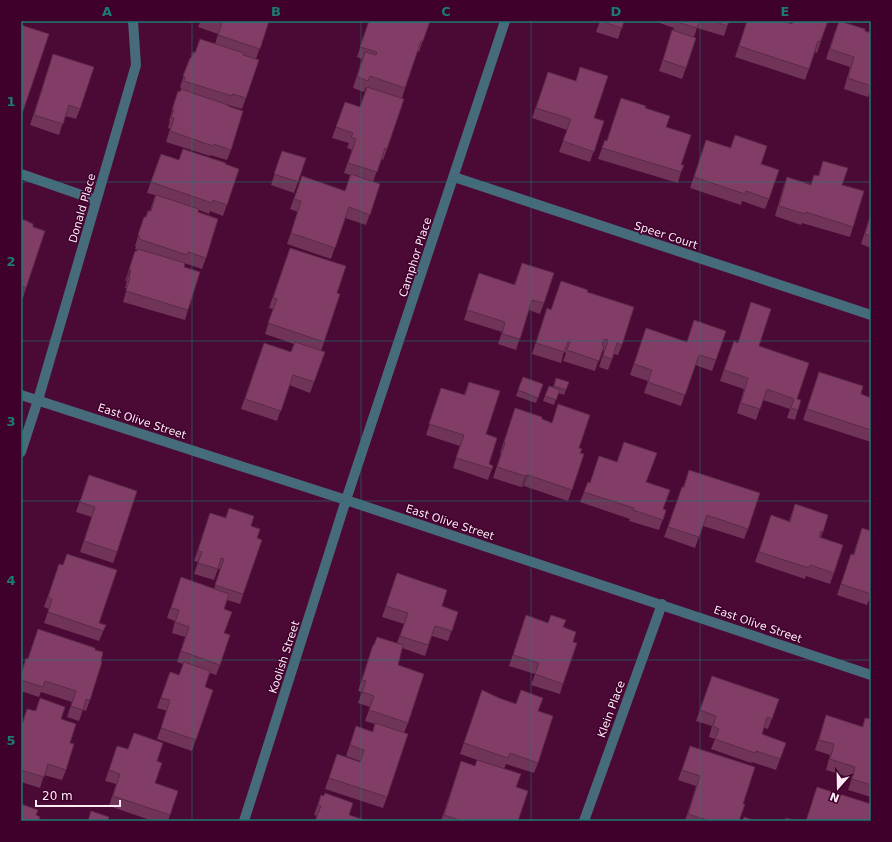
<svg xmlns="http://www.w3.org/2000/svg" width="892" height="842" font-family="'DejaVu Sans',sans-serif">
<rect width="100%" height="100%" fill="#4b0936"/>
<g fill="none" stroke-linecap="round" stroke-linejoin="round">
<path stroke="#466b7a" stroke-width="10" d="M 21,174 L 96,200
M 454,177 L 871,315
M 21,395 L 346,500 L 871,675
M 21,452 L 38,400 L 136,65 L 133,21
M 244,821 L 346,500 L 505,21
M 584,821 L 662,604"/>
</g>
<path fill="#6f3458" d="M 201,21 L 269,21 L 256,59 L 246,98 L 242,109 L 228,105 L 231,150 L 227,160 L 210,155 L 210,156 L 166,142 L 170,129 L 168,128 L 170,121 L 169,121 L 178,91 L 180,92 L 181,88 L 180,87 L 190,58 L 191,58 L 193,52 L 195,52 L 215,44 L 218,34 L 198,27 Z
M 369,21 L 430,21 L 419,52 L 417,51 L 402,98 L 387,149 L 383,160 L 381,159 L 373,182 L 380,184 L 366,225 L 345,218 L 331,259 L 287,244 L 298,212 L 290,209 L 302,176 L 345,191 L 350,175 L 344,173 L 352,150 L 347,148 L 349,143 L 332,138 L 345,102 L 360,107 L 367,87 L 366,87 L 364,92 L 353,88 L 362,59 L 357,57 Z
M 600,21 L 624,21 L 618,39 L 596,32 Z
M 654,21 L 729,21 L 724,36 L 697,28 L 694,37 L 686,68 L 682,79 L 659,71 L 669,41 L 674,28 Z
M 747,21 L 792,24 L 828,21 L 817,53 L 815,52 L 805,80 L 735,57 Z
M 21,25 L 49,34 L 21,118 Z
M 835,31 L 865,31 L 871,33 L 871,88 L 868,97 L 844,89 L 850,67 L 826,59 Z
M 53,54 L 80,109 L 76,119 L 65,116 L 59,135 L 30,125 Z
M 548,72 L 594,118 L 604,121 L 590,162 L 559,152 L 567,130 L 532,118 Z
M 621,98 L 645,108 L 666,127 L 681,165 L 681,172 L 678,183 L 598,159 L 605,140 L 607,140 Z
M 735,135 L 761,164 L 769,199 L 765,209 L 742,201 L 741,205 L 690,188 L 706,140 L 730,148 Z
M 183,149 L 239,169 L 223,216 L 210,211 L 209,214 L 199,210 L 198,212 L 206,258 L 202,269 L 184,263 L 188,310 L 185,320 L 123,302 L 127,288 L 125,288 L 127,281 L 125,281 L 135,251 L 137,251 L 137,250 L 135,249 L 136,247 L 135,246 L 144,217 L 146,217 L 150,211 L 155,195 L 147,193 L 157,164 L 179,160 Z
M 282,151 L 298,182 L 294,193 L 271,185 Z
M 823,161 L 842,185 L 853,227 L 850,237 L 802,223 L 801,225 L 775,216 L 783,188 L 787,177 L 811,184 L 814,175 L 818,176 Z
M 871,213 L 871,248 L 861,244 Z
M 21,219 L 33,227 L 26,288 L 23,298 L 21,298 Z
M 286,259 L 337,293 L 324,342 L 321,351 L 325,352 L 310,393 L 289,385 L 277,421 L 241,409 L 260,354 L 291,352 L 294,344 L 265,334 L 273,309 L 269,308 Z
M 522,263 L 544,303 L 540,314 L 529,310 L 516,350 L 498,344 L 502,332 L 464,320 L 479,273 L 514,285 Z
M 587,292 L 622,345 L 618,355 L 614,354 L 608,370 L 599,367 L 604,351 L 602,350 L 595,371 L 563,361 L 566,353 L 564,352 L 561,363 L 532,354 L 547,308 L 551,310 Z
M 751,302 L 759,346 L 797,399 L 798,410 L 795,420 L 787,418 L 790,409 L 763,400 L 756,420 L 737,413 L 744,389 L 720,381 L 730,352 L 738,343 Z
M 646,328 L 716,360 L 712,371 L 695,365 L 681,406 L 644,393 L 648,381 L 630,375 Z
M 819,372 L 861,394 L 871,398 L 871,442 L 803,420 Z
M 523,377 L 543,384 L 536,403 L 516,396 Z
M 556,378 L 569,382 L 564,395 L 558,393 L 554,405 L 543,401 L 549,386 L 553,387 Z
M 469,382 L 486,434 L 489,464 L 493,466 L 488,480 L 453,468 L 460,446 L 426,435 L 441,388 L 464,395 Z
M 515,408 L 542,419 L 579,448 L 580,453 L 584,454 L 568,501 L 524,486 L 521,487 L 493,478 L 501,453 L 500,453 Z
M 599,456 L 647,482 L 663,509 L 666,510 L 659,530 L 629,521 L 630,519 L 580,502 L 588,482 L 590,483 Z
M 689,470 L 748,529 L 744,539 L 703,526 L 695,548 L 664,537 L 682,487 L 683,487 Z
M 89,475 L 117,552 L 113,563 L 80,552 L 92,517 L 76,512 Z
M 795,504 L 828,515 L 821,537 L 834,573 L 830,584 L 806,576 L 805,579 L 755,562 L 771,515 L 789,521 Z
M 229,508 L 251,526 L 257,538 L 262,540 L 240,604 L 227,600 L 224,609 L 224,633 L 220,665 L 216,675 L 210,673 L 205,687 L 213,690 L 192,751 L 157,739 L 167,711 L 157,708 L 170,672 L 179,675 L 183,664 L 177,662 L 185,637 L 172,633 L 175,621 L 167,618 L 181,577 L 214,589 L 220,569 L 218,569 L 214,580 L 194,574 L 198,562 L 194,561 L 210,513 L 225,518 Z
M 862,528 L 871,595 L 867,605 L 837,595 L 851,554 L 853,555 Z
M 59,564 L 99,623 L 106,625 L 99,641 L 44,623 L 49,609 L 44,607 Z
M 397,573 L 442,606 L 458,612 L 448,641 L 432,636 L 425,656 L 402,648 L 398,665 L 408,723 L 404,733 L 387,797 L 383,808 L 325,789 L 337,754 L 360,762 L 360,761 L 346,756 L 356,726 L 372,732 L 375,724 L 365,721 L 370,707 L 358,703 L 362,692 L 358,691 L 373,645 L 397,643 L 404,624 L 382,617 Z
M 526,615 L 548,623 L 551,615 L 563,627 L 573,642 L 563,684 L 560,694 L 531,685 L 535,674 L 509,666 Z
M 38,629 L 95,650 L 101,661 L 90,700 L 86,711 L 83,710 L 79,721 L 67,717 L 72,702 L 41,692 L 39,697 L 21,691 L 21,673 L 26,658 L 28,658 Z
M 712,676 L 779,699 L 768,729 L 764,728 L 762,734 L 786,743 L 776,770 L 752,762 L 751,763 L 711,749 L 715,739 L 709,737 L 712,726 L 696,721 Z
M 482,690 L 499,698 L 538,711 L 538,763 L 534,773 L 506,764 L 504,769 L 516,787 L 518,821 L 441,821 L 461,761 L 475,766 L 492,765 L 460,754 Z
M 40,698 L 61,719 L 70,743 L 66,770 L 62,780 L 44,775 L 40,788 L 21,782 L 21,726 L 27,709 L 35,711 Z
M 826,715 L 862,727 L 865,718 L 871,719 L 871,797 L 848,790 L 852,778 L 826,770 L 830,755 L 815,750 Z
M 117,746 L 157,761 L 155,783 L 178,791 L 168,821 L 153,821 L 109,806 L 116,784 L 105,781 Z
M 690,746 L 743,804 L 739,821 L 685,821 L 696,786 L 678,780 Z
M 321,795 L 349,815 L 317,816 L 314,815 Z"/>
<path fill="#5a2b47" d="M 129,270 L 131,270 L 127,281 L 125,281 Z
M 528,475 L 524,486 L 521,487 L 525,476 Z"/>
<path fill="#813d66" stroke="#5a2b47" d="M 214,21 L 269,21 L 260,49 L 218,35 L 222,23 Z
M 369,21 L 430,21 L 423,41 L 421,41 L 405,88 L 370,76 L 368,81 L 357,77 L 365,52 L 376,55 L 377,52 L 360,47 Z
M 600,21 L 624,21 L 622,28 Z
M 677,21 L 700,21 L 697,28 L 677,22 Z
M 713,21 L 729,21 L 727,26 Z
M 747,21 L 783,21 L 792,24 L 793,21 L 828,21 L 820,42 L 818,41 L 809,69 L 739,46 Z
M 839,21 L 865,29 L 865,31 L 871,33 L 871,86 L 848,78 L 854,57 L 830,49 Z
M 21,25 L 49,34 L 23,111 L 21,111 Z
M 672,30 L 696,38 L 686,68 L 663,60 Z
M 200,39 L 244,53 L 243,55 L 259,60 L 246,98 L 232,94 L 232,96 L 184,81 L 185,77 L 183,76 L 190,58 L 191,58 L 193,52 L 195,53 Z
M 53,54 L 94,67 L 80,109 L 69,105 L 63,124 L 34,115 Z
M 580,67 L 608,76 L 594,118 L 604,121 L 594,152 L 563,141 L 571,119 L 536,108 L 548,72 L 576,81 Z
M 367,87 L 404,99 L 387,149 L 385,148 L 377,172 L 348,163 L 356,139 L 351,137 L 353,133 L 336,127 L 345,102 L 360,107 Z
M 181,89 L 228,105 L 228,106 L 243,111 L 231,150 L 214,144 L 213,146 L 170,131 L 174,118 L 171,118 L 174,110 L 172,110 L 178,91 L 180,92 Z
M 621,98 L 646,106 L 645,108 L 670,116 L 666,127 L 691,135 L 681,165 L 684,165 L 681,172 L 602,148 L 605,140 L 607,141 Z
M 735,135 L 767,146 L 761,164 L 779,170 L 769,199 L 746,191 L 745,194 L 694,177 L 706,140 L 731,148 Z
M 183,149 L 226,163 L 225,164 L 239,169 L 227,205 L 213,200 L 212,203 L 151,182 L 161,154 L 179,160 Z
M 282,151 L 306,158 L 298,182 L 274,174 Z
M 823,161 L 848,168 L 842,185 L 864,191 L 853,227 L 806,212 L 805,214 L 779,206 L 787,177 L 811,185 L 814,175 L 819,176 Z
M 351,174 L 380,184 L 370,215 L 349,207 L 335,248 L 291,233 L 301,201 L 294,199 L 302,176 L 345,191 Z
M 156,195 L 199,209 L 198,212 L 218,219 L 206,258 L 188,252 L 187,255 L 139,239 L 140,236 L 138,235 L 144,217 L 146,217 L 148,211 L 151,211 Z
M 871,214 L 871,236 L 865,234 Z
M 21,219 L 27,221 L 33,224 L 33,227 L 45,231 L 26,288 L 21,286 Z
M 290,248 L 346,266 L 337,293 L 340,294 L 324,342 L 268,323 L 277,299 L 273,298 Z
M 138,249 L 185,263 L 184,267 L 200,272 L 188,310 L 126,291 L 130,278 L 129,277 L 131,270 L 129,270 L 135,251 L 137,251 Z
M 522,263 L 554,273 L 544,303 L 532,300 L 520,339 L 502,334 L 505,322 L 467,310 L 479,273 L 515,285 Z
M 561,281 L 588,290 L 587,292 L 634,307 L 622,345 L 617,343 L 612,359 L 603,356 L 608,340 L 604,339 L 602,345 L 604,346 L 599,361 L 567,350 L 570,342 L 568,342 L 564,352 L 536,343 L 547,308 L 551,310 Z
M 751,302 L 771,309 L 759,346 L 809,363 L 797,399 L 801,400 L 798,410 L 791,408 L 794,399 L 767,389 L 760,409 L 741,403 L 748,378 L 724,370 L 734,341 L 738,343 Z
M 694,320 L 726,331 L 716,360 L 699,355 L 685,395 L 648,382 L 652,370 L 634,364 L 646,328 L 687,342 Z
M 295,342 L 325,352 L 314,382 L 293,375 L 281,411 L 245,399 L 264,343 L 291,352 Z
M 819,372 L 863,386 L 861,394 L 871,398 L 871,430 L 807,409 Z
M 523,377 L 543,384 L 538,398 L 518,390 Z
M 556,378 L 569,382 L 566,390 L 554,386 Z
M 469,382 L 500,391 L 486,434 L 497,438 L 489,464 L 493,466 L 492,469 L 456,458 L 464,435 L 429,424 L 441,388 L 465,395 Z
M 549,386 L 560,390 L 556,400 L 545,396 Z
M 558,404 L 590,415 L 579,448 L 582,449 L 580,453 L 584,454 L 572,490 L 528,475 L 525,476 L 497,467 L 505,443 L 504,442 L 515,408 L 542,417 L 542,419 L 552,423 Z
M 624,442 L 657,453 L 646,482 L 670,490 L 663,509 L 666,510 L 663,520 L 633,510 L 634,508 L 584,492 L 588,482 L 590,483 L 599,456 L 617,462 Z
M 689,470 L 760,493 L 748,529 L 707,515 L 699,537 L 668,527 L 682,487 L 684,487 Z
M 89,475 L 137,491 L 117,552 L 84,541 L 95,507 L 80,502 Z
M 795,504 L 828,515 L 823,532 L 821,531 L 819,537 L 843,545 L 834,573 L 810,565 L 809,568 L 759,552 L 771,515 L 790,522 Z
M 229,508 L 254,516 L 251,526 L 260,529 L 257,538 L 262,540 L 243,594 L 215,585 L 224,559 L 221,558 L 218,569 L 198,563 L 202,552 L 198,550 L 210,513 L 226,518 Z
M 862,528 L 871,531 L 871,594 L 841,584 L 851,554 L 854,555 Z
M 67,554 L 117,570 L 99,623 L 106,625 L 103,631 L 48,612 L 52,599 L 48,597 L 59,564 L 63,565 Z
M 397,573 L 447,590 L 442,606 L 458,612 L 452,631 L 435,626 L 428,645 L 400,636 L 408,613 L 386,606 Z
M 181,577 L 229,594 L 224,609 L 232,612 L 224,633 L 230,635 L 220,665 L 181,651 L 189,627 L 175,622 L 179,610 L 171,608 Z
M 526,615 L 548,623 L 551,615 L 566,620 L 563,627 L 576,632 L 573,642 L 577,643 L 563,684 L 535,674 L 539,663 L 513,655 Z
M 38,629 L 95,648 L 95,650 L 103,652 L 101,661 L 102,662 L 90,700 L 86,699 L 83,710 L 71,706 L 76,691 L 45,681 L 43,687 L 21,680 L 21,675 L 26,658 L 28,659 Z
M 377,637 L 403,645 L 398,665 L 424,674 L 408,723 L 369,710 L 374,696 L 362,692 L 366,681 L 362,680 L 373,645 L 374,645 Z
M 184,662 L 210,671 L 205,687 L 213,690 L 196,740 L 161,728 L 170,700 L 161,698 L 170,672 L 179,675 Z
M 712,676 L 779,699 L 772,719 L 767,717 L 762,734 L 786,743 L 780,759 L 756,751 L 755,753 L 715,739 L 719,729 L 713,726 L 716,716 L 700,710 Z
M 482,690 L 499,698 L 516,704 L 521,690 L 543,698 L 538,711 L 553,716 L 538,763 L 510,753 L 508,758 L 464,743 Z
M 40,698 L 65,707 L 61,719 L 76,724 L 70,743 L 74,744 L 66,770 L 48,764 L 44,777 L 21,770 L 21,728 L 27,709 L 36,711 Z
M 826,715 L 863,727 L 865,718 L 871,719 L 871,785 L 852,779 L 855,767 L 830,759 L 834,744 L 819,740 Z
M 375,723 L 408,734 L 387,797 L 329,778 L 337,754 L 360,762 L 364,750 L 350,745 L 356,726 L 373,732 Z
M 134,733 L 163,743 L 157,761 L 162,763 L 155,783 L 178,791 L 170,815 L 113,796 L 120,774 L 109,770 L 117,746 L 128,749 Z
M 690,746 L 755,767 L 743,804 L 745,804 L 739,821 L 710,821 L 688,814 L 700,776 L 682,770 Z
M 477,760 L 521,774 L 516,787 L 528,791 L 518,821 L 462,821 L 444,815 L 461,761 L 475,766 Z
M 817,787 L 871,804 L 871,817 L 870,821 L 806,821 Z
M 325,793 L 353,803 L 349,815 L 368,821 L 315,821 L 321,806 L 318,805 L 321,795 L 324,796 Z
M 21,804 L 38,810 L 36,815 L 40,817 L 39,821 L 21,821 Z
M 91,811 L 109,817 L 108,820 L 110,821 L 88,821 Z
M 744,817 L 756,821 L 743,821 Z
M 786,818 L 797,821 L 785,821 Z"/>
<path fill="none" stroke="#1b7c75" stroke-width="1" stroke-opacity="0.55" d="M 192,21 L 192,821M 361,21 L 361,821M 531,21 L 531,821M 700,21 L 700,821M 21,182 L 871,182M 21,341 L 871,341M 21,501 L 871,501M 21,660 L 871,660"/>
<g text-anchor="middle" stroke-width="3" stroke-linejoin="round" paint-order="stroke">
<g font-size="11" fill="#fcebf4" stroke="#3f002c">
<text transform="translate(82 208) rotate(-74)" y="4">Donald Place</text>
<text transform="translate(666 235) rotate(18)" y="4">Speer Court</text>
<text transform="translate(415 257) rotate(-72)" y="4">Camphor Place</text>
<text transform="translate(142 421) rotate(18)" y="4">East Olive Street</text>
<text transform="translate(450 522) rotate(18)" y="4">East Olive Street</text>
<text transform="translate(758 624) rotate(19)" y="4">East Olive Street</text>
<text transform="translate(284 657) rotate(-72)" y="4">Koolish Street</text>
<text transform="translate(611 709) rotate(-70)" y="4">Klein Place</text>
</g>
</g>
<rect width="892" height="842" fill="none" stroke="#3f002c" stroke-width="44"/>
<g transform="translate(838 788) rotate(200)" stroke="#3f002c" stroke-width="3" paint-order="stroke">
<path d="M0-3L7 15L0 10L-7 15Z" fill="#fcebf4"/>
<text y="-6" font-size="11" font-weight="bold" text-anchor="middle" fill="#fcebf4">N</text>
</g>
<path d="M36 800v6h84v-6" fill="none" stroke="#fcebf4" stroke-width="2"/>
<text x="42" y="800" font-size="12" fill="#fcebf4" stroke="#3f002c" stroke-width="3" paint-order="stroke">20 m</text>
<rect x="22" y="22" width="848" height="798" fill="none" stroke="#1b7c75" stroke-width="1.5"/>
<g font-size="13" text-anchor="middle" font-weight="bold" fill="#1b7c75">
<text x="107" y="16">A</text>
<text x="276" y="16">B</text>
<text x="446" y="16">C</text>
<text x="616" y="16">D</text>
<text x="785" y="16">E</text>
<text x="11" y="106">1</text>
<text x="11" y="266">2</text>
<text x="11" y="426">3</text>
<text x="11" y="585">4</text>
<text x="11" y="745">5</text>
</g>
</svg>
